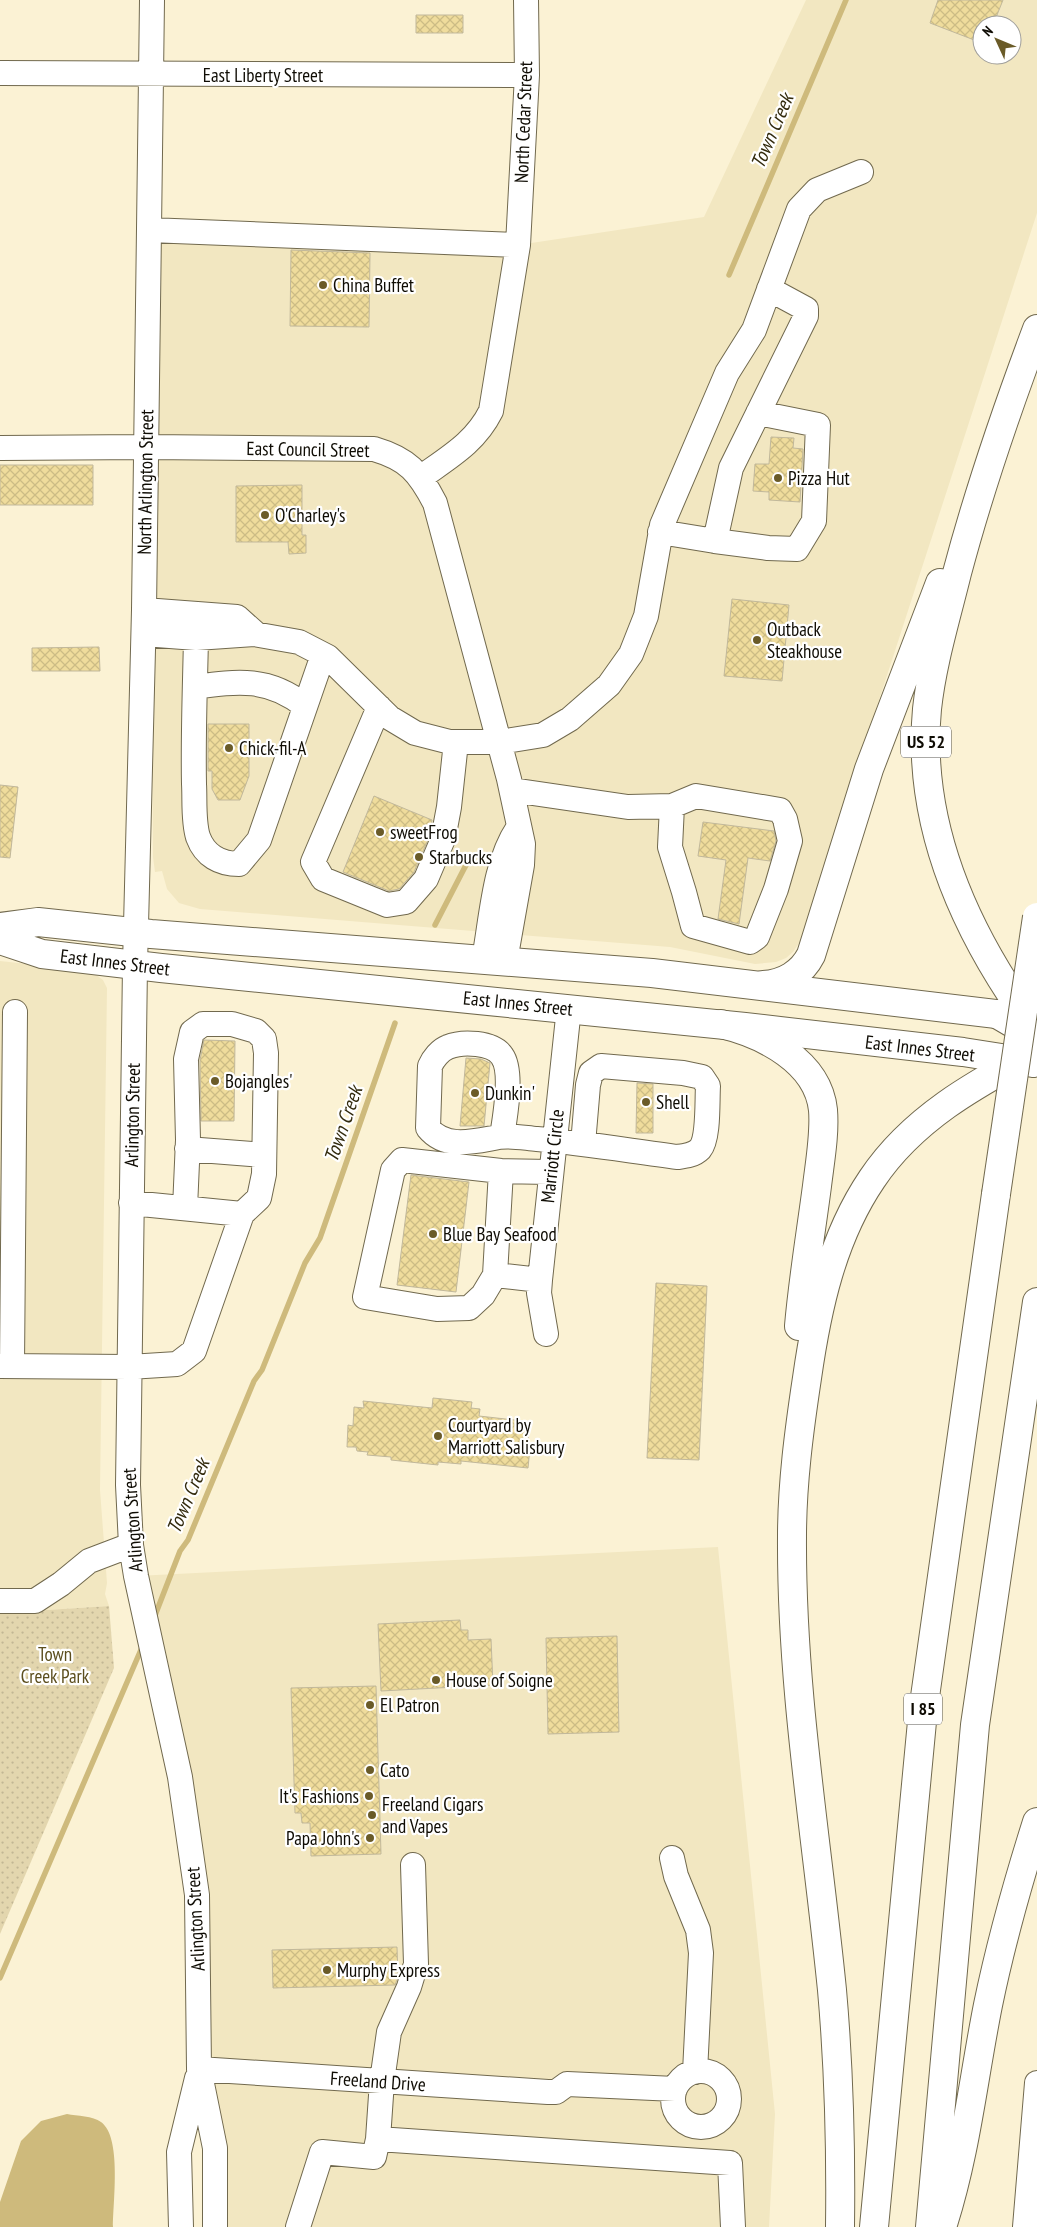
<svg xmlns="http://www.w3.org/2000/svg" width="1037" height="2227" font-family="'PT Sans Narrow',sans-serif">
<defs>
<pattern id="grass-dots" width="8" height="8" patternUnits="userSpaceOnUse" patternTransform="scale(1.25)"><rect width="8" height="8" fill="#e3d6ae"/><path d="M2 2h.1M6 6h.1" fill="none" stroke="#c2b694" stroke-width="1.8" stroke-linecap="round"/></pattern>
<pattern id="building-cross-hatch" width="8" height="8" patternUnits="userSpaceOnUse" patternTransform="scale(1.25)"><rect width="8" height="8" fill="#efdc9c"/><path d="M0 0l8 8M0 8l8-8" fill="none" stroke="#ccbc85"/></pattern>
</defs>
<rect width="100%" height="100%" fill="#fbf2d4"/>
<path fill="#f2e7c1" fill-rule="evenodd" d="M 806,0 L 1037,0 L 1037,213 L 807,922 L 799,943 L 793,952 L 786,958 L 776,962 L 755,964 L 670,947 L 200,909 L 179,903 L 167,889 L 162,871 L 155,872 L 153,857 L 149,230 L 518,245 L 704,217 ZM 982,25 L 1012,25 L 1012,55 L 982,55 Z
M 0,961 L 91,971 L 103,980 L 107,988 L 100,1490 L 107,1583 L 105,1594 L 109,1606 L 0,1613 Z
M 718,1547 L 775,2114 L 769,2227 L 214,2227 L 180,1777 L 136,1576 Z"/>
<path fill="url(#grass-dots)" d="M 109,1606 L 114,1668 L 0,1934 L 0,1613 Z"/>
<path fill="#ceba7c" d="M 67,2114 C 77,2116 93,2116 101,2122 C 122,2137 113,2202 113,2227 L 0,2227 L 0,2202 L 21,2141 L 41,2121 Z"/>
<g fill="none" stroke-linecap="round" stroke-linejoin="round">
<path stroke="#ceba7c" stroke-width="5.5" d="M 729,275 L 846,0
M 435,925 L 466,865
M 154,1618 L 180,1551 L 188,1540 L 254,1381 L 262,1370 L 305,1263 L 320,1238 L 395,1023
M 0,1978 L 143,1645"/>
</g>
<path fill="url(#building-cross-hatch)" stroke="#c1b89b" d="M 938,0 L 1003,0 L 993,25 L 982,25 L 982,43 L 930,23 Z
M 416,15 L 463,15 L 463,33 L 416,33 Z
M 291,250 L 370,253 L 369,327 L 290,326 Z
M 771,437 L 794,438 L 793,448 L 803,449 L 800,502 L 769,500 L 769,492 L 753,491 L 755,464 L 769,464 Z
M 0,465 L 93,465 L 93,505 L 0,505 Z
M 302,485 L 302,535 L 306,535 L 306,553 L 289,554 L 288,542 L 236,542 L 236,486 Z
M 732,599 L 789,605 L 782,681 L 724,676 Z
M 99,647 L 100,671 L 32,671 L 32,648 Z
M 208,724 L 249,724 L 249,776 L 240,800 L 218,800 L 212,789 L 212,771 L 208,771 Z
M 0,785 L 18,787 L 10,858 L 0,857 Z
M 374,796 L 432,820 L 430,835 L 414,872 L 399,889 L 389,891 L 343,872 Z
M 703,822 L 774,831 L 776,841 L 770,861 L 748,858 L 739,924 L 718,919 L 726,860 L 698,856 Z
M 204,1040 L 235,1041 L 234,1121 L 201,1121 L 200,1060 Z
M 466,1058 L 481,1059 L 490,1063 L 484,1126 L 460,1126 Z
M 637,1083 L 653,1084 L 653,1133 L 636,1133 Z
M 411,1175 L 469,1182 L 456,1292 L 397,1285 Z
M 656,1283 L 707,1286 L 699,1460 L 647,1458 Z
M 433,1398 L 472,1402 L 471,1408 L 480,1409 L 479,1416 L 523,1421 L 524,1425 L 530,1425 L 527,1448 L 530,1448 L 528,1468 L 461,1461 L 461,1464 L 438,1462 L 438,1465 L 391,1460 L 391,1457 L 367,1455 L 368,1452 L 357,1451 L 356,1447 L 347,1447 L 348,1425 L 353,1426 L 354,1407 L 364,1408 L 363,1401 L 432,1408 Z
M 460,1620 L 461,1630 L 468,1630 L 468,1640 L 491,1639 L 493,1685 L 381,1691 L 378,1624 Z
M 617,1636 L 619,1732 L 548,1734 L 546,1638 Z
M 376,1686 L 381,1854 L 311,1856 L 310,1823 L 302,1823 L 301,1813 L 295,1813 L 291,1688 Z
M 397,1947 L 398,1977 L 395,1985 L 273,1988 L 272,1950 Z"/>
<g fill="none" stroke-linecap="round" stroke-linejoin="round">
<defs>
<path id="minor" d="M 152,0 L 144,610 L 135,965 L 128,1485 L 131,1545 L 136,1576 L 180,1777 L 197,1895 L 199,2069 L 215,2148 L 215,2227
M 0,73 L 527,75
M 149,230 L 518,245
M 758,413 L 818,425 L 814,521 L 797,549 L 768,548 L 715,541 L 731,468 L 806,316 L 806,309 L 769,289
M 0,448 L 146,447 L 374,449 C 408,459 419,472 435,503 L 509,779 L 523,844 L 522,865 L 505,961
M 420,478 C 449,457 475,443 491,411 L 518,245 L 527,75 L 526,0
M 660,532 L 715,541
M 144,610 L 237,617 L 256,634
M 144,634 L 196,638 L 254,634 L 299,642 L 328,657 L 390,718 L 415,733 L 450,742 L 500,742 L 543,735 L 570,719 L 609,685 L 631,654 L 646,616 L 662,525 L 727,373 L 754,330 L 799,209 L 817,190 L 861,172
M 196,638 C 195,687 193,735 194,784 C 195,800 193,821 198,837 C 205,856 220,864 239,864 L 259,840 L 323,655
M 195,687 C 238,681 269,677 305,706
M 379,707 L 313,862 L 323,879 L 387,905 L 406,902 L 426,879 L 443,839 L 449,807 L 456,742
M 512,790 L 628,807 L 672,806 L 696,796 L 780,810 L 785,819 L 790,841 L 776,889 L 757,937 L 750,942 L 693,926 L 684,892 L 670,847 L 672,806
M 484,959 C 492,916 494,864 518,828
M 502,1136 C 505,1118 513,1071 502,1056 C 493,1042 462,1041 448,1047 C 440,1050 433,1059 430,1066 L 428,1128 C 446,1150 475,1141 499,1137 C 511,1135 525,1138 537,1139 C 584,1143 631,1151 678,1157 C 686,1156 694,1155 700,1149 C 709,1138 707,1101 708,1086 L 702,1077 L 683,1073 L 601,1066 L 591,1073 L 588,1085 L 583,1144
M 187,1149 L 264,1155
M 501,1171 L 495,1275 L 483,1295 L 469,1308 L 437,1309 L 365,1297 L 393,1170 L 402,1160 L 501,1171 L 550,1172
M 131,1203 L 242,1214
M 495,1275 L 540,1280
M 546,1334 L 539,1293 L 540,1280 L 569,1008
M 0,1366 L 129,1367 L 177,1364 L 194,1351 L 242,1214 L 259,1198 L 264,1174 L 266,1053 L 264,1039 L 256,1031 L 232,1024 L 203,1024 L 192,1032 L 186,1059 L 188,1140 L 185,1208
M 12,1366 L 15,1012
M 0,1601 L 35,1601 L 61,1584 L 89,1561 L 131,1545
M 672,1858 L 676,1876 L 698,1930 L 701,1953 L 695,2072
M 413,1865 L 416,1964 L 409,1987 L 389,2032 L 382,2081 L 378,2139 L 730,2163 L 733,2227
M 199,2069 L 548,2092 L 556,2092 L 567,2084 L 675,2089
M673 2099a28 28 0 1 1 56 0a28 28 0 1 1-56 0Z
M 181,2227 L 179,2152 L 197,2078
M 298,2227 L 322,2152 L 374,2157 L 378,2139
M 1025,2227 L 1037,2083"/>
<path id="major" d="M 0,927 L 38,922 L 151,934 L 652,973 L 1021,1017
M 0,940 L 42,954 L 161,968 L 745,1027 L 963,1052 L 1033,1063"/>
<path id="highway" d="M 1037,329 C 1007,409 979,490 957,573 C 946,618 932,663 927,709 C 916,828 968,938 1037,1031
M 763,985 C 784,984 802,973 811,955 L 869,769 L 940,583
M 997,1014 L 1014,1024 L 1032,1040
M 721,1024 C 763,1034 818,1061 823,1110 C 825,1134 820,1161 817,1186 C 811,1232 803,1279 799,1326
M 840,2227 C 841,2148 839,2069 832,1990 C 817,1839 791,1690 792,1537 C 792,1484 799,1431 807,1378 C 817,1308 832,1238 872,1179 C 912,1119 975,1084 1037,1051
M 874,2227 L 923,1711 L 996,1194
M 930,2227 L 975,1725 L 1037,1302
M 942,2227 C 966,2153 973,2080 988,2005 C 1001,1942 1018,1882 1037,1822"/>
</defs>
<use href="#minor" stroke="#71694e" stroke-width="26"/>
<use href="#major" stroke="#71694e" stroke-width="30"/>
<use href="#highway" stroke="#71694e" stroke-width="30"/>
<use href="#minor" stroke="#fff" stroke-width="24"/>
<use href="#major" stroke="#fff" stroke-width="28"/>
<use href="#highway" stroke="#fff" stroke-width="28"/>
<defs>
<path id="highway-bridge" d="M 996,1194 L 1037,917"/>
</defs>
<use href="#highway-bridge" stroke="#71694e" stroke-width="30" stroke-linecap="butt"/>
<use href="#highway-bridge" stroke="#fff" stroke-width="28"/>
</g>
<g fill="#6a5b28" stroke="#fff" stroke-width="2">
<circle cx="323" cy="285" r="5"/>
<circle cx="778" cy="478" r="5"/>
<circle cx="265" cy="515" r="5"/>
<circle cx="757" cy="640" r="5"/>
<circle cx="229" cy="748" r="5"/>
<circle cx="380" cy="832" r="5"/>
<circle cx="419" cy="857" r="5"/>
<circle cx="215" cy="1081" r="5"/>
<circle cx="475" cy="1093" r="5"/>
<circle cx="646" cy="1102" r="5"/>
<circle cx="433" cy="1234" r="5"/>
<circle cx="438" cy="1436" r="5"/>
<circle cx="436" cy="1680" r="5"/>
<circle cx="370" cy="1705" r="5"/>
<circle cx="370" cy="1770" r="5"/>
<circle cx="369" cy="1796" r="5"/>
<circle cx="372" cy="1815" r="5"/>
<circle cx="370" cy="1838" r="5"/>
<circle cx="327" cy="1970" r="5"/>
</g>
<g text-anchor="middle" stroke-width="4.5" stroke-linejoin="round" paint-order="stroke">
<g fill="#fff" stroke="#57554f" stroke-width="1">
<rect x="901" y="726.5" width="50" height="31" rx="4"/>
<rect x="904" y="1693.5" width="38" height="31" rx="4"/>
</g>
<g font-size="18" font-weight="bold" fill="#0f0c04">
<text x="926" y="748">US 52</text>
<text x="923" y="1715">I 85</text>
</g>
<g font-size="19" fill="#0f0c04" stroke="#fff">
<text x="263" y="82">East Liberty Street</text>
<text transform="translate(523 122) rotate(-88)" y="7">North Cedar Street</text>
<text transform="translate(308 449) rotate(1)" y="7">East Council Street</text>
<text transform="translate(145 482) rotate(-89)" y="7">North Arlington Street</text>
<text transform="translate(115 962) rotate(7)" y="7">East Innes Street</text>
<text transform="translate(518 1003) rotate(6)" y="7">East Innes Street</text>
<text transform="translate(920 1048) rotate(7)" y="7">East Innes Street</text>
<text transform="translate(132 1115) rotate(-89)" y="7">Arlington Street</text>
<text transform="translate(552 1156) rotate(-84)" y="7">Marriott Circle</text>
<text transform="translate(132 1520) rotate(-94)" y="7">Arlington Street</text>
<text transform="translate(195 1919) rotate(-93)" y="7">Arlington Street</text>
<text transform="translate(378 2081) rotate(4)" y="7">Freeland Drive</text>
</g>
<g font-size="19" fill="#0f0c04" stroke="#fff" text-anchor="start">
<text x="333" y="292">China Buffet</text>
<text x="788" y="485">Pizza Hut</text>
<text x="275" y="522">O'Charley's</text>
<text x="767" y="636">Outback<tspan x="767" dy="22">Steakhouse</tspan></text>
<text x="239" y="755">Chick-fil-A</text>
<text x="390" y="839">sweetFrog</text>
<text x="429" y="864">Starbucks</text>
<text x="225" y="1088">Bojangles'</text>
<text x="485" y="1100">Dunkin'</text>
<text x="656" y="1109">Shell</text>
<text x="443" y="1241">Blue Bay Seafood</text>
<text x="448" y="1432">Courtyard by<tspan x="448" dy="22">Marriott Salisbury</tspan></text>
<text x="446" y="1687">House of Soigne</text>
<text x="380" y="1712">El Patron</text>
<text x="380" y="1777">Cato</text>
<text x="359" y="1803" text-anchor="end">It's Fashions</text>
<text x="382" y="1811">Freeland Cigars<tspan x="382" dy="22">and Vapes</tspan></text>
<text x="360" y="1845" text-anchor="end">Papa John's</text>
<text x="337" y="1977">Murphy Express</text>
</g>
<g font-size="19" fill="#5c4e1e" stroke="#fff">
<text x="55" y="1661">Town<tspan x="55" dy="22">Creek Park</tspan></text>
</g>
<g font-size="20" font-style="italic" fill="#332b0e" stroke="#fff">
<text transform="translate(772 131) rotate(-67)" y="7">Town Creek</text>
<text transform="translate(343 1124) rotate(-71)" y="7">Town Creek</text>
<text transform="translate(188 1496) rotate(-67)" y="7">Town Creek</text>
</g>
</g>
<g transform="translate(997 40) rotate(314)"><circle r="24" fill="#ffffff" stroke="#9f9e9b"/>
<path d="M0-4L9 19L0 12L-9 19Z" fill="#6a5b28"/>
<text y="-8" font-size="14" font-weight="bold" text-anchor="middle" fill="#0f0c04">N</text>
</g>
</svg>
